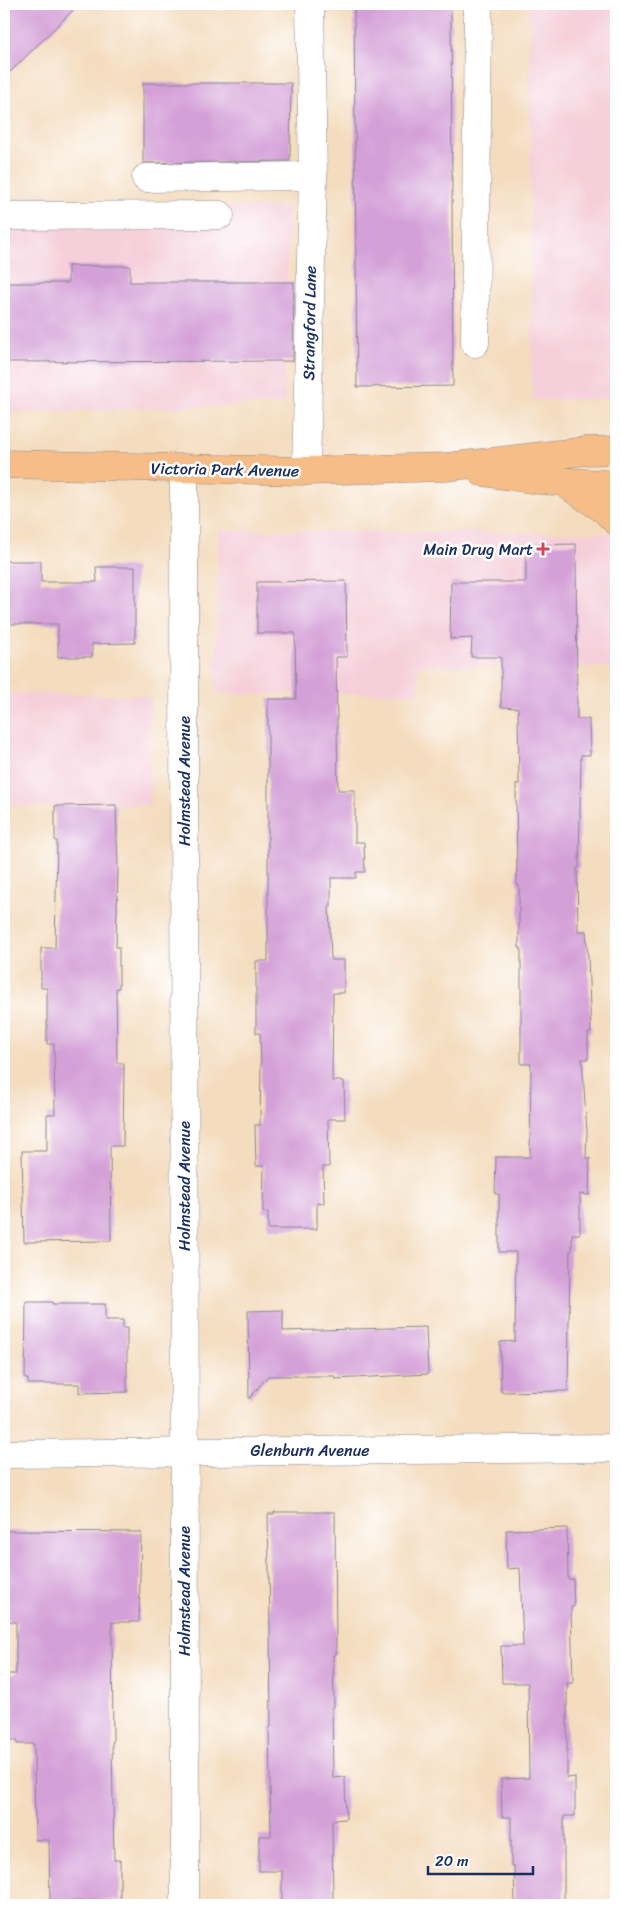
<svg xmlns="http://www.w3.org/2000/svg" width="620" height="1909" font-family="Sriracha,sans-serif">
<rect width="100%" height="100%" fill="#fff"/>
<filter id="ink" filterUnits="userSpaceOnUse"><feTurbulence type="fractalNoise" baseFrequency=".02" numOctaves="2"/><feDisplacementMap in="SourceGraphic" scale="10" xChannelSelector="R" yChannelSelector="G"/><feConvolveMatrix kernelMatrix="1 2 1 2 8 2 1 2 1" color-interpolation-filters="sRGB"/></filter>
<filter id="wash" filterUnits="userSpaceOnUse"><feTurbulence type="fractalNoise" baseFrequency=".0096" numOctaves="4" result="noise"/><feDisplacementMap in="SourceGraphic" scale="20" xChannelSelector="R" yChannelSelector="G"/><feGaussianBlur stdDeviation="1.12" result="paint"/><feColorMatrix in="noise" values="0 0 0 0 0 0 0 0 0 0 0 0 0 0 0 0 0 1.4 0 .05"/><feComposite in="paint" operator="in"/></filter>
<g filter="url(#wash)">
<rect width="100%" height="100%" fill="#f4dcbe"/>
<path fill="#f5cfda" d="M 529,4 L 616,4 L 616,399 L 532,400 Z
M 4,205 L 289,207 L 284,404 L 4,413 Z
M 218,530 L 612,533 L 614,667 L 418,666 L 418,693 L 215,694 Z
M 4,693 L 150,696 L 150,804 L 4,807 Z"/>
<g id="blocks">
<path fill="#d4a0d8" d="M 4,4 L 79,4 L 4,78 Z
M 354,4 L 451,4 L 453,386 L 357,387 Z
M 143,83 L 291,83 L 290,161 L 143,163 Z
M 68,266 L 130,266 L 130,282 L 294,282 L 293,361 L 4,362 L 4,283 L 68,283 Z
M 576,544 L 577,719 L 589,719 L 590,755 L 581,755 L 579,868 L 577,868 L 578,931 L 586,931 L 588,957 L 591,1033 L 588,1033 L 588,1059 L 582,1059 L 587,1132 L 586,1158 L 590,1158 L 589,1195 L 580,1194 L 580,1234 L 572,1234 L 572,1251 L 570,1251 L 568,1391 L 501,1392 L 500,1342 L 515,1341 L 516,1252 L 499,1252 L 499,1194 L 495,1194 L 496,1157 L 530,1157 L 531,1064 L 521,1064 L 521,948 L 519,948 L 519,885 L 517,885 L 516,784 L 519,784 L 518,708 L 501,707 L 501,657 L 471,657 L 472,638 L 450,639 L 451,582 L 526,582 L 526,555 L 531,555 L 531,545 Z
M 4,561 L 41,561 L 41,582 L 97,582 L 96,567 L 135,567 L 135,643 L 92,644 L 92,657 L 58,657 L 58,624 L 4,624 Z
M 346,581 L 347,657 L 336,657 L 338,790 L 355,790 L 355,842 L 364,842 L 365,872 L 356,872 L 356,878 L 331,878 L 331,906 L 329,906 L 331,960 L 344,960 L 344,993 L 333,993 L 332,1081 L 344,1081 L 345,1119 L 328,1119 L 329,1167 L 323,1167 L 324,1204 L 317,1203 L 317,1229 L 268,1229 L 268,1212 L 263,1212 L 264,1166 L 256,1166 L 255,1125 L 260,1125 L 261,1065 L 260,1033 L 256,1033 L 256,961 L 268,961 L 268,699 L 296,699 L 295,633 L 257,633 L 257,582 Z
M 116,805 L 118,867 L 116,947 L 119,947 L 119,988 L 116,988 L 117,1063 L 124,1063 L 123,1146 L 110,1146 L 111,1241 L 24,1242 L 22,1151 L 47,1151 L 47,1114 L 55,1114 L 54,1044 L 47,1044 L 47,988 L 41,988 L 41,948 L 55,948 L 57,841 L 55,841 L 55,806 Z
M 26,1302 L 52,1302 L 52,1304 L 105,1304 L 105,1320 L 123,1320 L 123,1328 L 127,1328 L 127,1392 L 79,1393 L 79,1384 L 28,1384 L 28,1379 L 25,1379 Z
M 283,1310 L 283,1331 L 426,1327 L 428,1374 L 335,1379 L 335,1376 L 268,1376 L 249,1399 L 248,1311 Z
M 274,1512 L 335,1512 L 336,1655 L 333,1655 L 334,1707 L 332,1707 L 333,1778 L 345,1777 L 346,1819 L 332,1820 L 333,1905 L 282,1905 L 282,1871 L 259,1871 L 259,1836 L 271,1836 L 269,1727 L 271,1727 L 270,1627 L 268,1514 L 274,1514 Z
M 567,1528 L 568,1579 L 573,1579 L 574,1607 L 571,1607 L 573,1683 L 567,1683 L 567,1778 L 575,1777 L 575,1816 L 564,1816 L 564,1905 L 515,1905 L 514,1866 L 511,1866 L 511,1817 L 502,1817 L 501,1779 L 529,1778 L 528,1683 L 502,1683 L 501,1646 L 523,1646 L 520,1568 L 507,1569 L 506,1530 Z
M 5,1531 L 141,1532 L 139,1622 L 112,1622 L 113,1742 L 112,1742 L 114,1860 L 120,1860 L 120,1900 L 50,1902 L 49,1840 L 35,1840 L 34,1744 L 17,1744 L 17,1740 L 6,1740 L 6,1674 L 16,1674 L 16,1622 L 4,1621 Z"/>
</g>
</g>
<g filter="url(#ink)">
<use href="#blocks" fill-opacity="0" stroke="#88868e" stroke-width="1"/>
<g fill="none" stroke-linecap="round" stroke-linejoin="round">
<defs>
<path id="minor" d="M 146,178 L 313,176
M 4,216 L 220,215
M 475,343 L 478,4
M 184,468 L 185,1905
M 306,471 L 313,176 L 310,4
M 4,1454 L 616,1448"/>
<path id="major" d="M 4,464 L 306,471 L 446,467 L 586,451 L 616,450
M 482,472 L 538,480 L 616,485
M 564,483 L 605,510 L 616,521"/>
</defs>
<use href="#minor" stroke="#88868e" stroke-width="29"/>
<use href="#major" stroke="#88868e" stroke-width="29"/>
<use href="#minor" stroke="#fff" stroke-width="28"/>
<use href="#major" stroke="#f7bd88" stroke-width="28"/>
</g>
</g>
<path fill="#d1495b" stroke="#fff" stroke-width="2" d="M540.5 541.5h5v5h5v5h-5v5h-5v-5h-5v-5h5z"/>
<g text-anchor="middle" stroke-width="5" stroke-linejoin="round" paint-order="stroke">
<g font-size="16" fill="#1b2f5e" stroke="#fff">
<text transform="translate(309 323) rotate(-89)" y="6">Strangford Lane</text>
<text transform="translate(225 469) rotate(1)" y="6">Victoria Park Avenue</text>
<text transform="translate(184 781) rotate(-90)" y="6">Holmstead Avenue</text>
<text transform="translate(184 1186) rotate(-90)" y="6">Holmstead Avenue</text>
<text x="310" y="1456">Glenburn Avenue</text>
<text transform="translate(184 1591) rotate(-90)" y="6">Holmstead Avenue</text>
</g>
<g font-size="16" fill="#1b2f5e" stroke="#fff" text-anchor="end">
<text x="533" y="555">Main Drug Mart</text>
</g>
</g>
<rect width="620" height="1909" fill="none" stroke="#fff" stroke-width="20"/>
<path d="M428 1866v8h105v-8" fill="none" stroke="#1b2f5e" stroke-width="2.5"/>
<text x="435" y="1866" font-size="15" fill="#1b2f5e" stroke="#ffffff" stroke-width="4" paint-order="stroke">20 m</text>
</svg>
